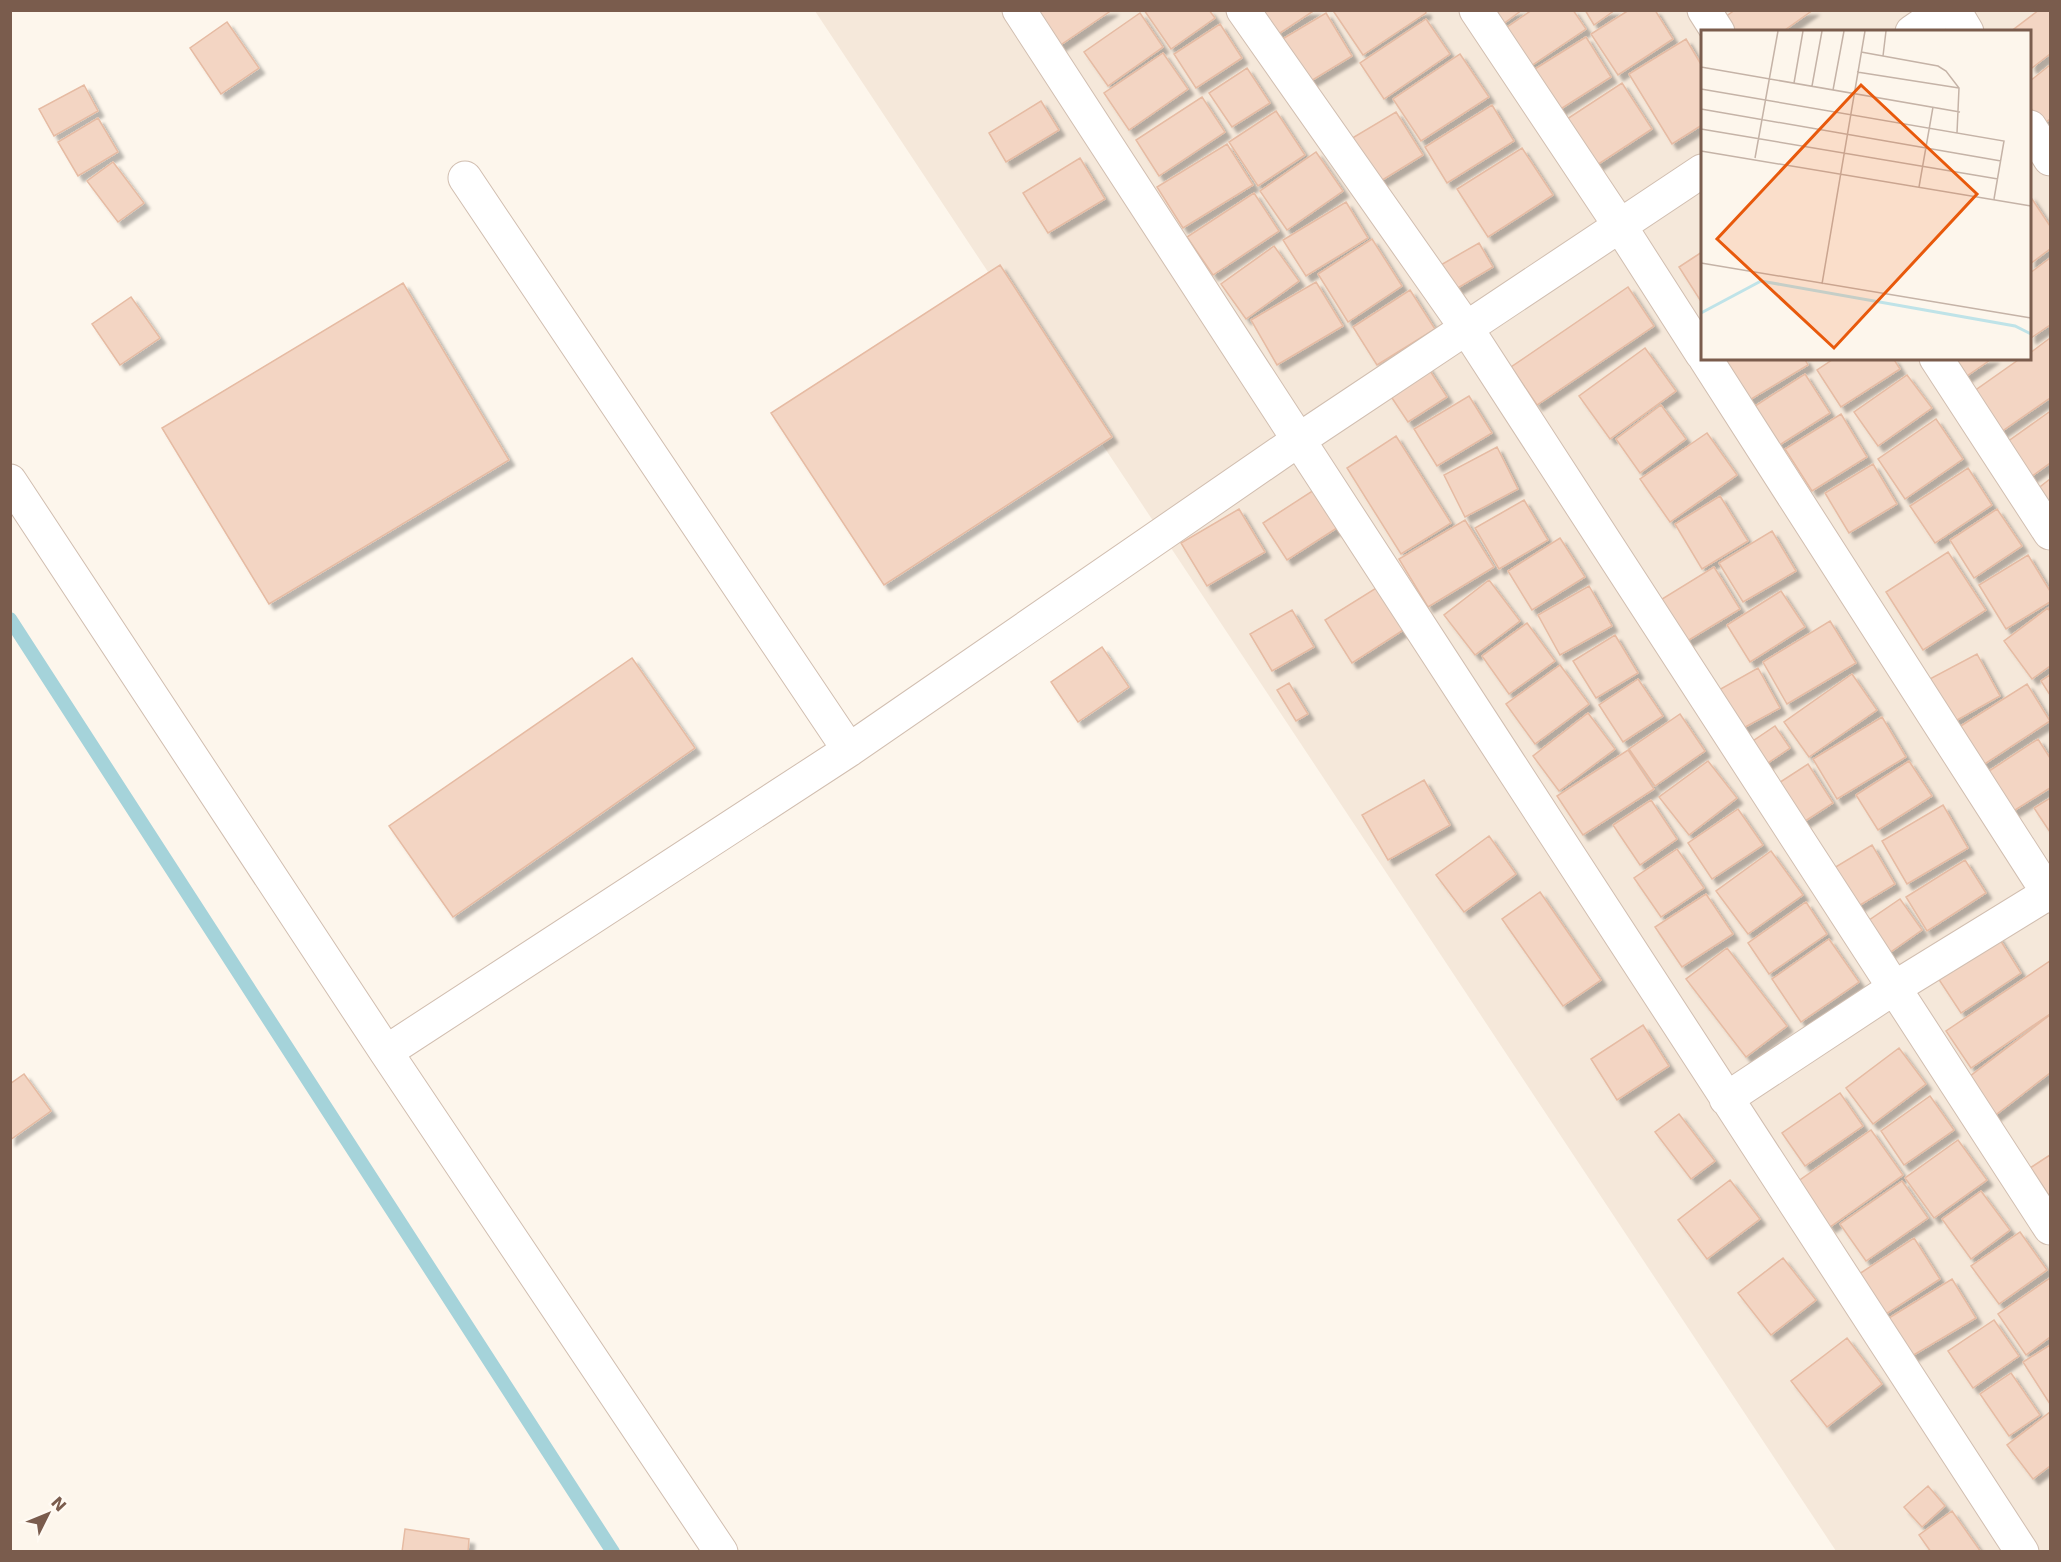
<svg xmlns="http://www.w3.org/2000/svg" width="2061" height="1562" font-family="'DejaVu Sans',sans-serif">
<defs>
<filter id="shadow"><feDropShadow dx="5.5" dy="5.5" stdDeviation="1.5" flood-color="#0004"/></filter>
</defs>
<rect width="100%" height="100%" fill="#fdf6ec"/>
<path fill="#f5e8da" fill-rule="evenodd" d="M 815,11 L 2050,11 L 2050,1551 L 1836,1551 ZM 1702,32 L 2030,32 L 2030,358 L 1702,358 Z"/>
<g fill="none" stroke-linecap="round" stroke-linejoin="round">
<path stroke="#a5d3da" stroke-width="14" d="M 10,619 L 613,1552"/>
</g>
<path fill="#f3d5c3" stroke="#e6bba3" stroke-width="1.5" filter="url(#shadow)" d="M 1035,10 L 1112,10 L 1059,46 Z
M 1144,10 L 1209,10 L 1215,18 L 1171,49 Z
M 1252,10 L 1315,10 L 1271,39 Z
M 1336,10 L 1425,10 L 1426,13 L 1363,55 L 1334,12 Z
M 1488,10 L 1522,10 L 1499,27 Z
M 1532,10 L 1573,10 L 1586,29 L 1525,70 L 1500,32 Z
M 1585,10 L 1615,10 L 1594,25 Z
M 1629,10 L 1655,10 L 1673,39 L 1618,75 L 1591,34 Z
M 1735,10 L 1813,10 L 1782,32 L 1720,32 L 1715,24 Z
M 2039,10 L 2050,10 L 2050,54 L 2032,68 L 2030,65 L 2030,32 L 2010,32 Z
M 1140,13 L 1163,47 L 1108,86 L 1084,52 Z
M 1326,13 L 1352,56 L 1301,87 L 1274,44 Z
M 1426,19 L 1450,54 L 1384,99 L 1360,63 Z
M 227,22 L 259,68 L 221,94 L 190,48 Z
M 1220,24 L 1242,58 L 1196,88 L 1174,54 Z
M 1586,37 L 1611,77 L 1556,112 L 1530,72 Z
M 1686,39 L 1702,66 L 1702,125 L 1672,144 L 1629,74 Z
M 1163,53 L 1188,89 L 1129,130 L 1104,93 Z
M 1460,54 L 1489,97 L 1421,141 L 1393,99 Z
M 2050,65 L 2050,119 L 2043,124 L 2030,107 L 2030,81 Z
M 1247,68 L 1270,103 L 1232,127 L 1209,93 Z
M 1622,83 L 1652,129 L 1597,165 L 1567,119 Z
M 84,85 L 98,111 L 54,136 L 39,109 Z
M 1202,97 L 1225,132 L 1159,176 L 1136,140 Z
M 1041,101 L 1059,130 L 1006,162 L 989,133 Z
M 1492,105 L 1514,141 L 1447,183 L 1425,147 Z
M 1276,111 L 1305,155 L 1258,186 L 1229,142 Z
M 1396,112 L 1423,155 L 1371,187 L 1344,143 Z
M 98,118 L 118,152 L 78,176 L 58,142 Z
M 1227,144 L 1253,185 L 1183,228 L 1157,187 Z
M 1522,148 L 1553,195 L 1488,237 L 1457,189 Z
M 1316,152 L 1343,191 L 1287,230 L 1260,191 Z
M 1080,158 L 1105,199 L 1048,233 L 1023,193 Z
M 113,162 L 144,203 L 118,222 L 87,181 Z
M 1254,193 L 1279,231 L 1213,275 L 1187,237 Z
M 2030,196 L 2050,226 L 2050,249 L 2030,264 Z
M 1346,202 L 1368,238 L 1306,276 L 1283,240 Z
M 1372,239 L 1402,286 L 1348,322 L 1318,274 Z
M 1479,243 L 1493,267 L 1446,295 L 1432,270 Z
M 1274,246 L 1299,281 L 1246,319 L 1221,284 Z
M 1702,252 L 1702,303 L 1679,267 Z
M 2050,258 L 2050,325 L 2031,338 L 2030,336 L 2030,273 Z
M 1000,265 L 1112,437 L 884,585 L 771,413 Z
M 1316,282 L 1343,326 L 1277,365 L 1251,320 Z
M 403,283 L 509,460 L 269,604 L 162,428 Z
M 1628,287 L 1654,326 L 1537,405 L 1511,367 Z
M 1410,290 L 1435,329 L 1377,365 L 1353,327 Z
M 131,297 L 160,338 L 120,365 L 92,324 Z
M 2050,338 L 2050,398 L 1998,434 L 1970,394 L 2021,358 L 2030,358 L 2030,353 Z
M 1645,348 L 1676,391 L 1610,439 L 1579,396 Z
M 1721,358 L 1804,358 L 1808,365 L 1743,404 Z
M 1835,358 L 1893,358 L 1900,369 L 1841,407 L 1817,370 Z
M 1946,358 L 1993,358 L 1961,380 Z
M 1425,363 L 1447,397 L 1408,422 L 1386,389 Z
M 1805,374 L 1830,413 L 1778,446 L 1752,408 Z
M 1907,375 L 1932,408 L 1878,446 L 1854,412 Z
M 1469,396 L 1492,433 L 1437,466 L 1414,429 Z
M 1661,405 L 1686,439 L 1640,473 L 1616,439 Z
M 2049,412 L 2050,414 L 2050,463 L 2024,482 L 2000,447 Z
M 1841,414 L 1867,457 L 1812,491 L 1785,449 Z
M 1936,419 L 1963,459 L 1905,499 L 1878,459 Z
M 1707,433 L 1737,475 L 1670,522 L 1640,479 Z
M 1396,436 L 1451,523 L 1401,554 L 1347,468 Z
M 1497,447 L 1518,489 L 1465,517 L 1444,475 Z
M 1873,464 L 1897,504 L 1849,533 L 1825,493 Z
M 1968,468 L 1992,505 L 1935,543 L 1910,506 Z
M 2050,479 L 2050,508 L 2036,490 Z
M 1317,488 L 1340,526 L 1287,560 L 1263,523 Z
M 1720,496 L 1748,541 L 1702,569 L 1675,524 Z
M 1524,500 L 1548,540 L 1499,569 L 1475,528 Z
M 1239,509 L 1265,552 L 1207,586 L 1181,543 Z
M 1997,509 L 2022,546 L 1974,578 L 1950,540 Z
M 1465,520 L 1494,567 L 1428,607 L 1399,559 Z
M 1772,531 L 1796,571 L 1743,602 L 1719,563 Z
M 1560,538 L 1585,577 L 1532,610 L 1508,571 Z
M 1948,552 L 1986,610 L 1923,650 L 1886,592 Z
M 2028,555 L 2050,591 L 2050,602 L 2006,629 L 1979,585 Z
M 1714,567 L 1740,609 L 1679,646 L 1654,604 Z
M 1489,580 L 1520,621 L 1475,655 L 1444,615 Z
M 1381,585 L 1408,627 L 1352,663 L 1325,620 Z
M 1589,586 L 1612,626 L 1560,655 L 1538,615 Z
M 1781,591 L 1805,627 L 1750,662 L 1727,625 Z
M 2048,608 L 2050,612 L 2050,666 L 2032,679 L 2004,641 Z
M 1292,610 L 1314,647 L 1272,671 L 1250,634 Z
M 1830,621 L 1856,663 L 1787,704 L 1763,662 Z
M 1527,623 L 1555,661 L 1509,694 L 1482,656 Z
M 1615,635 L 1638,673 L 1596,698 L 1573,661 Z
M 1102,647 L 1129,687 L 1078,722 L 1051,682 Z
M 1977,654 L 2000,696 L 1950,724 L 1926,681 Z
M 632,658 L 695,748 L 453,917 L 389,826 Z
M 1560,665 L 1589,704 L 1535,744 L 1506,704 Z
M 1758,668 L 1780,708 L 1738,731 L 1717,691 Z
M 1852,674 L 1877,710 L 1809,757 L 1784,722 Z
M 2050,675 L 2050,695 L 2041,681 Z
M 1638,679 L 1663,716 L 1623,742 L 1599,705 Z
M 1289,683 L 1308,714 L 1296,721 L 1277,690 Z
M 2027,684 L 2050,721 L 1980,767 L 1956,729 Z
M 1588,713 L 1615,749 L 1559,791 L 1533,756 Z
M 1680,714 L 1705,751 L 1655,786 L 1629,749 Z
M 1882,717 L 1906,757 L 1837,799 L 1813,759 Z
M 1775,726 L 1790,748 L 1762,767 L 1747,745 Z
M 2038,739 L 2050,758 L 2050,788 L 2012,812 L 1986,773 Z
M 1628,750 L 1654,789 L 1583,835 L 1557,796 Z
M 1708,761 L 1737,798 L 1689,835 L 1659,797 Z
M 1909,761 L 1932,796 L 1878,830 L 1856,795 Z
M 1808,764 L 1833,803 L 1796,827 L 1771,788 Z
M 1424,780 L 1450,825 L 1388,860 L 1362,815 Z
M 2050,798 L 2050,832 L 2034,808 Z
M 1651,800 L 1677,839 L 1640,865 L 1613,825 Z
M 1943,805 L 1968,848 L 1907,884 L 1882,841 Z
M 1738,809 L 1763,845 L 1712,879 L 1688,843 Z
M 1489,836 L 1516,874 L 1464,912 L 1436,875 Z
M 1872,845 L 1895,884 L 1852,910 L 1829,871 Z
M 1677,849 L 1704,888 L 1661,917 L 1634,878 Z
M 1771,851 L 1803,895 L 1748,934 L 1716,891 Z
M 1965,860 L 1986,893 L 1927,931 L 1906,897 Z
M 1540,892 L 1601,980 L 1563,1006 L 1502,919 Z
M 1706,894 L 1733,934 L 1682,967 L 1655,927 Z
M 1900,899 L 1922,930 L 1882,958 L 1859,927 Z
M 1806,902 L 1827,934 L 1769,974 L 1748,943 Z
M 1997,935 L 2021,973 L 1961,1013 L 1936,975 Z
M 1829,939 L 1859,982 L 1801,1022 L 1772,979 Z
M 1727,948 L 1787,1026 L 1746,1057 L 1686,979 Z
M 2050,961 L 2050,1014 L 1971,1068 L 1946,1031 Z
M 2050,1015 L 2050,1073 L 1993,1117 L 1965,1080 Z
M 1643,1025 L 1669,1066 L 1617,1100 L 1591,1059 Z
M 1899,1048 L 1926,1084 L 1873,1124 L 1846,1088 Z
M 24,1074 L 51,1111 L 10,1140 L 10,1084 Z
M 1840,1093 L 1863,1126 L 1805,1166 L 1782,1133 Z
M 1930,1096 L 1954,1130 L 1904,1165 L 1881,1131 Z
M 1679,1114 L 1715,1161 L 1691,1179 L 1655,1132 Z
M 1871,1130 L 1903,1175 L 1830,1227 L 1797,1182 Z
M 1958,1140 L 1987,1180 L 1934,1218 L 1905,1178 Z
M 2050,1155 L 2050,1197 L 2030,1168 Z
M 1730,1180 L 1760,1219 L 1707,1259 L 1678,1220 Z
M 1902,1181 L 1928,1218 L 1866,1261 L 1840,1224 Z
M 1981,1191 L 2010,1230 L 1971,1259 L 1942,1219 Z
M 2020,1232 L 2047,1270 L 1999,1304 L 1971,1266 Z
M 1914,1238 L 1940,1279 L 1883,1316 L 1856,1276 Z
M 1783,1258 L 1816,1300 L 1771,1335 L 1738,1293 Z
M 2050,1278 L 2050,1337 L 2026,1355 L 1998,1314 Z
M 1952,1279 L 1976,1318 L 1912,1356 L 1889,1318 Z
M 1994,1320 L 2019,1356 L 1973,1388 L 1948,1351 Z
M 1847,1338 L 1882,1384 L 1827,1427 L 1791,1381 Z
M 2050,1345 L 2050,1404 L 2023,1362 Z
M 2011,1373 L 2040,1415 L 2009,1436 L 1980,1394 Z
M 2050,1412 L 2050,1466 L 2033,1479 L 2007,1445 Z
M 1928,1486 L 1945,1506 L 1922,1527 L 1904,1507 Z
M 1952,1511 L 1981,1552 L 1931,1552 L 1919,1535 Z
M 405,1529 L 469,1539 L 468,1552 L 402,1552 Z"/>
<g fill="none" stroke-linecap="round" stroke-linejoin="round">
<defs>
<path id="minor" d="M 1019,10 C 1355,523 1686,1039 2022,1552
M 1243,10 L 1467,329 L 2050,1228
M 1476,10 L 1620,226 L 1702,354
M 1704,10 L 1718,32
M 1954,10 L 1967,32
M 1912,32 L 1944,10
M 2030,127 L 2050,159
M 465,178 L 849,750
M 1705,358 L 2050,896
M 1936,358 L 2050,533
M 10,481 L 386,1052 L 721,1552
M 386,1052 L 849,750 L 1300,439 L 1702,171
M 1726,1099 L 1894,988 L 2050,892"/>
</defs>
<use href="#minor" stroke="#d1beb0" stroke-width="35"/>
<use href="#minor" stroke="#fff" stroke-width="33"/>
</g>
<g transform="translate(1701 30)">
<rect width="330" height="330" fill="#fdf6ec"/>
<path fill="none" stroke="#bfe3e8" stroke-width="3" d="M 0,283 L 60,251 L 314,296 L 330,304"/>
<path fill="none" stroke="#c5b3a7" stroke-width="1.5" d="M 160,22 L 237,36 L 245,41 L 258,58 L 256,103M 182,26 L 185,1M 0,37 L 259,82M 156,42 L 258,58M 93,53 L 102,1M 111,56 L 121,1M 0,59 L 303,111 L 293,169M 132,60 L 143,1M 0,79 L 300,131M 0,99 L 297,149M 0,121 L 330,176M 54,128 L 77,1M 218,157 L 232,77M 0,233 L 330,288M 121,254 L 164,1"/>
<path fill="#e8590c" fill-opacity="0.15" stroke="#e8590c" stroke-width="3" d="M 160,55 L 276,164 L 133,318 L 16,209 Z"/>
<rect width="330" height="330" fill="none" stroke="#7a5c4d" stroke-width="3"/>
</g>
<rect width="2061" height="1562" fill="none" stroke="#7a5c4d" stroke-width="24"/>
<g transform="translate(48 1514) rotate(47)" stroke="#fffaf3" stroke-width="4.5" paint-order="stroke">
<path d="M0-4.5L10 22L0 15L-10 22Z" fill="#7a5c4d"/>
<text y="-9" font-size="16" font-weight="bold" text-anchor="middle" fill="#7a5c4d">N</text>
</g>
</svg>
